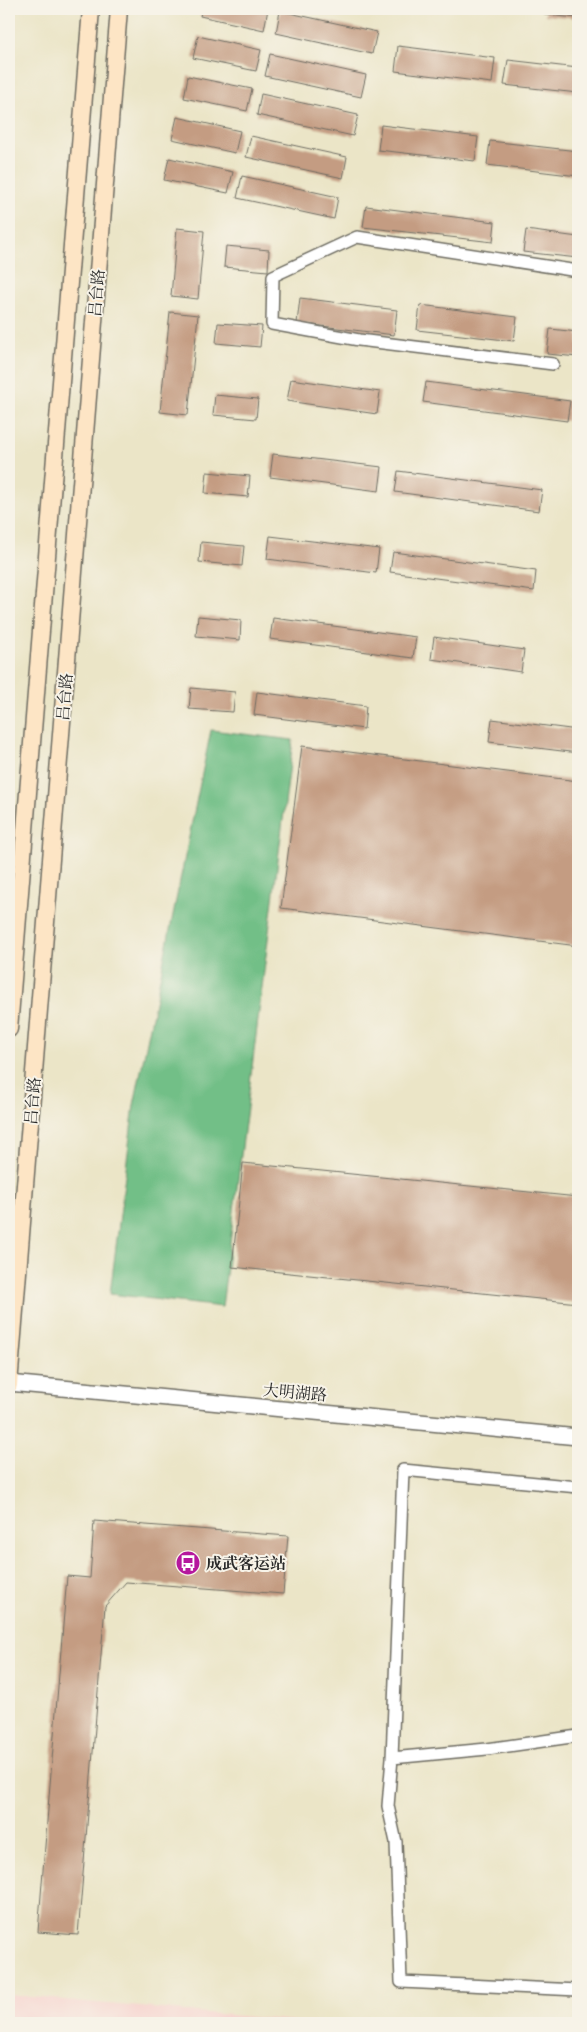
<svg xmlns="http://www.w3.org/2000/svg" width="587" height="2032" font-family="'Libre Bodoni','Noto Serif SC',serif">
<rect width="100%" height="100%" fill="#f7f3e8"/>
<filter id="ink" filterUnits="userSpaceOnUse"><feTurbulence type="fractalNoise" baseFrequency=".02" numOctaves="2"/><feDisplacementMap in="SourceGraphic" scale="10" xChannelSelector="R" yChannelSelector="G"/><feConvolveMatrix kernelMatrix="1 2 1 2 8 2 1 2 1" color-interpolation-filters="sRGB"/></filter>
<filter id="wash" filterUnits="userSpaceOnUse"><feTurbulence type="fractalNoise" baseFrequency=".0096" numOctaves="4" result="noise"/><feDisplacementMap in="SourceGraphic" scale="20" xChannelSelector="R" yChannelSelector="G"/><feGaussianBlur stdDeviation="1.12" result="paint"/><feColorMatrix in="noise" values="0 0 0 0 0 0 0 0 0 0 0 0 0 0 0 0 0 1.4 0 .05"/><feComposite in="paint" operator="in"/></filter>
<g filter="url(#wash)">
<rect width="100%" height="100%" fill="#ebe5c7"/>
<path fill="#f7d0cc" d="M 9,1995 L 317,2023 L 9,2023 Z"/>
<path fill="#72bf87" stroke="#4e7559" d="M 211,730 L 293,740 L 222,1307 L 110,1294 L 134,1105 Z"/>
<g id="blocks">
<path fill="#c49c82" d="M 202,9 L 268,9 L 264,30 L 200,16 Z
M 363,9 L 387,9 L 385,15 Z
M 546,9 L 578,9 L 578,18 L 545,15 Z
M 280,11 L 377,32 L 372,54 L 276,33 Z
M 198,36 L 261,50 L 256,71 L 193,58 Z
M 398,46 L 495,58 L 492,83 L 395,71 Z
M 270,54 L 366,75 L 361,97 L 265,76 Z
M 508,60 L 578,68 L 578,93 L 504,85 Z
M 188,76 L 252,89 L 247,111 L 184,98 Z
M 261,94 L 358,115 L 353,136 L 257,115 Z
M 177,117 L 240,131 L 235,153 L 172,139 Z
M 381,125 L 478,137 L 475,161 L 378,150 Z
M 251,136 L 347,157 L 343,178 L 246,157 Z
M 490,141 L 578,151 L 578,176 L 487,165 Z
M 169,158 L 233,172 L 228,193 L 164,180 Z
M 242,176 L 338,197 L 334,219 L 237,198 Z
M 366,206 L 495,222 L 493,242 L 363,227 Z
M 177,228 L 204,231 L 198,299 L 171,296 Z
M 526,230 L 578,237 L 578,258 L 523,252 Z
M 226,246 L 269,250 L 268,271 L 224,267 Z
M 300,298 L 397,310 L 394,335 L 297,323 Z
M 420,305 L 517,317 L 514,341 L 417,330 Z
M 170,312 L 198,315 L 188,415 L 160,412 Z
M 218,323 L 262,326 L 260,347 L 216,343 Z
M 550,329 L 578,332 L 578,357 L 547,354 Z
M 291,379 L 380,392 L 377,414 L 287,401 Z
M 426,382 L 570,401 L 567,421 L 423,402 Z
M 215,395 L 258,399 L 256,419 L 213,415 Z
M 273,454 L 382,467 L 379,491 L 270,477 Z
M 398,471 L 542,490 L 539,511 L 395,492 Z
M 207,472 L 250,476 L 248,497 L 205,493 Z
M 270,536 L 379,549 L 376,573 L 267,559 Z
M 201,542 L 244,546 L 242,566 L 199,562 Z
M 393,552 L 536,571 L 534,591 L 390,572 Z
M 198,616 L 241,620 L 240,640 L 196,636 Z
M 273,618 L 416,637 L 413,658 L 270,639 Z
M 434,637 L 524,650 L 521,672 L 431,659 Z
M 191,688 L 235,692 L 233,712 L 189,709 Z
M 257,692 L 366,706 L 364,729 L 254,715 Z
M 492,719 L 578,730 L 578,753 L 489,742 Z
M 302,746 L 578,781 L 578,946 L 281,908 Z
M 243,1163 L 578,1197 L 578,1303 L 232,1267 Z
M 94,1521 L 288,1536 L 283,1594 L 126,1582 L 105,1606 L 78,1935 L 38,1932 L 67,1576 L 90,1578 Z"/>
</g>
</g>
<g filter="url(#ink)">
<use href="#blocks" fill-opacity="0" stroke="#6e6c62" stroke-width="1"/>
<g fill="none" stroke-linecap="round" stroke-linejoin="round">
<defs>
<path id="minor" d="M 553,364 L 359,340 L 272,324 L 273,276 L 357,237 L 578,271
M 578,1487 L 403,1470 L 392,1758 L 487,1749 L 578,1736
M 392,1758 L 388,1806 L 396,1842 L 401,1982 L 578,1990"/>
<path id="tertiary" d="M 9,1383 L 578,1437"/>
<path id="secondary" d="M 9,1029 L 91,9
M 9,1385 L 119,9"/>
</defs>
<use href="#minor" stroke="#6e6c62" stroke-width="14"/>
<use href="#tertiary" stroke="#6e6c62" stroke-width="18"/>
<use href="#secondary" stroke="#6e6c62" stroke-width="19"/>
<use href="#minor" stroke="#fff" stroke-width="11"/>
<use href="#tertiary" stroke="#fff" stroke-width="15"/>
<use href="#secondary" stroke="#fde5c5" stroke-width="16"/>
</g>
</g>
<defs>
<symbol id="bus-disc" viewBox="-11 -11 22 22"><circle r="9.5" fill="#b5179e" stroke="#f7f3e8"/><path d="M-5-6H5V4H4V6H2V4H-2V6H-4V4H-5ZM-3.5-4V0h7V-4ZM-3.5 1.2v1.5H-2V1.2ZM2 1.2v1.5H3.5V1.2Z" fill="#fff"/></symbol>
</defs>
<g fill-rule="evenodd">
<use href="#bus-disc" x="174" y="1549" width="28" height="28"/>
</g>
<g text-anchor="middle" stroke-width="4" stroke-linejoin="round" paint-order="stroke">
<g font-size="16" fill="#2b2b2b" stroke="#f7f3e8">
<text transform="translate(96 293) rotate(-85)" y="6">吕台路</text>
<text transform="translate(64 697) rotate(-85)" y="6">吕台路</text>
<text transform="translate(32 1101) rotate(-85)" y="6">吕台路</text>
<text transform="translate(295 1392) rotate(5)" y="6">大明湖路</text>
</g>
<g font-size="16" font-weight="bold" fill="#2b2b2b" stroke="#f7f3e8" text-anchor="start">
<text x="206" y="1569">成武客运站</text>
</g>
</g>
<rect width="587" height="2032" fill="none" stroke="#f7f3e8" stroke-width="30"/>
</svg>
